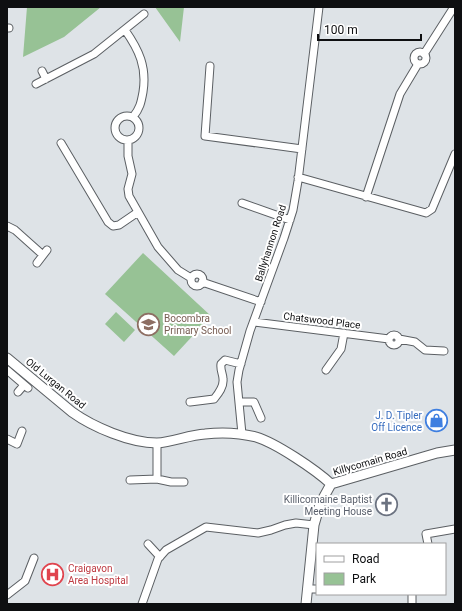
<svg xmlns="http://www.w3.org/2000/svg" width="462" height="611" font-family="Roboto,sans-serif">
<rect width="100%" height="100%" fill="#dee3e7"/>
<path fill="#97c295" d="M 27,7 L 101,7 L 64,37 L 23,57 Z
M 155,7 L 184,7 L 180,42 Z
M 143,253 L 211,316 L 174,356 L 105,294 Z
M 116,312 L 135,330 L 124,342 L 105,324 Z"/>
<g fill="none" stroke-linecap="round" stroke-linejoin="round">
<defs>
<path id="minor" d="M 7,28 L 9,28
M 125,30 C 139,50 147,67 143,92 C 141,103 140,108 133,117
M414 58a6 6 0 1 1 12 0a6 6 0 1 1-12 0Z
M 424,54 L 454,7
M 210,66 L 205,136 L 302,149
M 42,71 L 46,79
M 36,84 L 94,54 L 144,14
M115 128a12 12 0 1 1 24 0a12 12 0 1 1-24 0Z
M 128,141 L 128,156 L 132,174 L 128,189 L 129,196 L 158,247 L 178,270 L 191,278
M 61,143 L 108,222 L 113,226 L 119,225 L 138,212
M 298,177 L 426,213 L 432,209 L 455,154
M 366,197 L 400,94 L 418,64
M 242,203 L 290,220
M 7,226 L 15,230 L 43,255
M 37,263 L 47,250
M191 280a6 6 0 1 1 12 0a6 6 0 1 1-12 0Z
M 202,282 L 261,302
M 254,322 L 389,339
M389 340a5 5 0 1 1 10 0a5 5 0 1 1-10 0Z
M 399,339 L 415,342 L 425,350 L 444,351
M 7,370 L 28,388
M 326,370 L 341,349 L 344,333
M 18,392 L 24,385
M 190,402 L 214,399 C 218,394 224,387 223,379 C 223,374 220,370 221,364 L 225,360 L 241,364
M 239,402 L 254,402 L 261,418
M 242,434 L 237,382 L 239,370 L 250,331 L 284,238 L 293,210 L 298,181 L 319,7
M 7,439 L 17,444 L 22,431
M 157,479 L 157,443
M 130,480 L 157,479 L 171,482 L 184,482
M 148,544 L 160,557
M 428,544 L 426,534 L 455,529
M 308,589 L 317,589
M 412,594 L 412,604
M 7,595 L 25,581 L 34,558
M 142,604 L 158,559 L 166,550 L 206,527 L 258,533 L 271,530 L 285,525 L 296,523 L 314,525"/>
<path id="tertiary" d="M 7,358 L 72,412 C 93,427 130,443 157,443 C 173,442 189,435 205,434 C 222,432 240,433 256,437 C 276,443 316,470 331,484
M 331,484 L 437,453 L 455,450
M 306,604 L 314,525 L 320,504 L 331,484"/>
</defs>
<use href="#minor" stroke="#5b5f63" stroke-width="9"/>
<use href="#tertiary" stroke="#5b5f63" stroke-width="11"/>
<use href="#minor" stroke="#fff" stroke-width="7"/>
<use href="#tertiary" stroke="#fff" stroke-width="9"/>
</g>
<defs>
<symbol id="school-ring" viewBox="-11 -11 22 22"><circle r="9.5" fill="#fff" stroke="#8d6e63" stroke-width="1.5"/><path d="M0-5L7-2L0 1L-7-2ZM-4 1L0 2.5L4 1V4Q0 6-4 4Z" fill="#8d6e63"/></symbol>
<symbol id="shop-ring" viewBox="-11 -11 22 22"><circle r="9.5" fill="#fff" stroke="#3f7fe0" stroke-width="1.5"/><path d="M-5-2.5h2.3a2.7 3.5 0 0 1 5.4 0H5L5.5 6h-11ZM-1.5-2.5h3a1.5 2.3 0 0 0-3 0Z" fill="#3f7fe0"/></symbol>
<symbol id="church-ring" viewBox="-11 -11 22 22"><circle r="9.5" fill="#fff" stroke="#6b7280" stroke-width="1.5"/><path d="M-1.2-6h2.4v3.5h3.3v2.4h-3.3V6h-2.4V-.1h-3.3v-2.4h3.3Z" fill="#6b7280"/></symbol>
<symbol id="hospital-ring" viewBox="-11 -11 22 22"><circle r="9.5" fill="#fff" stroke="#e0444e" stroke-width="1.5"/><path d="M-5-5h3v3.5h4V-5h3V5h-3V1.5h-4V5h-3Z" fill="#e0444e"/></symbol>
</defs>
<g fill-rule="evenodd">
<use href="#school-ring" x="136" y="312" width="25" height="25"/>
<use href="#shop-ring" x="424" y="408" width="25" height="25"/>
<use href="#church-ring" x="374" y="492" width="25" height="25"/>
<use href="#hospital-ring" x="40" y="562" width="25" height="25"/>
</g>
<g text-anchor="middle" stroke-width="4" stroke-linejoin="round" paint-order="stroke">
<g font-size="10" fill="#0e0f11" stroke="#fff">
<text transform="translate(270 243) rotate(-72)" y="4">Ballyhannon Road</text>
<text transform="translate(322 320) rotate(7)" y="4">Chatswood Place</text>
<text transform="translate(56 383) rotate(39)" y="4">Old Lurgan Road</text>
<text transform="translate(370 461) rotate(-16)" y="4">Killycomain Road</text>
</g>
<g font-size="10" fill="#785e54" stroke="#fff" text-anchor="start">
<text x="164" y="322">Bocombra<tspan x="164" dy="12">Primary School</tspan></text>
</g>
<g font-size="10" fill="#366cbe" stroke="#fff" text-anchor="end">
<text x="422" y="419">J. D. Tipler<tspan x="422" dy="12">Off Licence</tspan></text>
</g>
<g font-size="10" fill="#5b616d" stroke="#fff" text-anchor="end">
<text x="372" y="503">Killicomaine Baptist<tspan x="372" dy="12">Meeting House</tspan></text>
</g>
<g font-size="10" fill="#be3a42" stroke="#fff" text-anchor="start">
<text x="68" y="572">Craigavon<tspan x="68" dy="12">Area Hospital</tspan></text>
</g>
</g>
<rect width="462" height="611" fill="none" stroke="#0e0f11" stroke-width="16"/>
<rect x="316" y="543" width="130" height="52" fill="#ffffff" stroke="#9f9fa0"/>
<rect x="324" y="556" width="20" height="6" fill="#ffffff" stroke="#9f9fa0"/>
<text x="352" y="563" font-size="12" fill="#0e0f11">Road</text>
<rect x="324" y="573" width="20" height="12" fill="#97c295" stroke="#9f9fa0"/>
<text x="352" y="583" font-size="12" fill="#0e0f11">Park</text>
<path d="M318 34v6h103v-6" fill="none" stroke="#0e0f11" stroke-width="2"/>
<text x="324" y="34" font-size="12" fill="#0e0f11" stroke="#ffffff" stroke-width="3" paint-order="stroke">100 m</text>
</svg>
